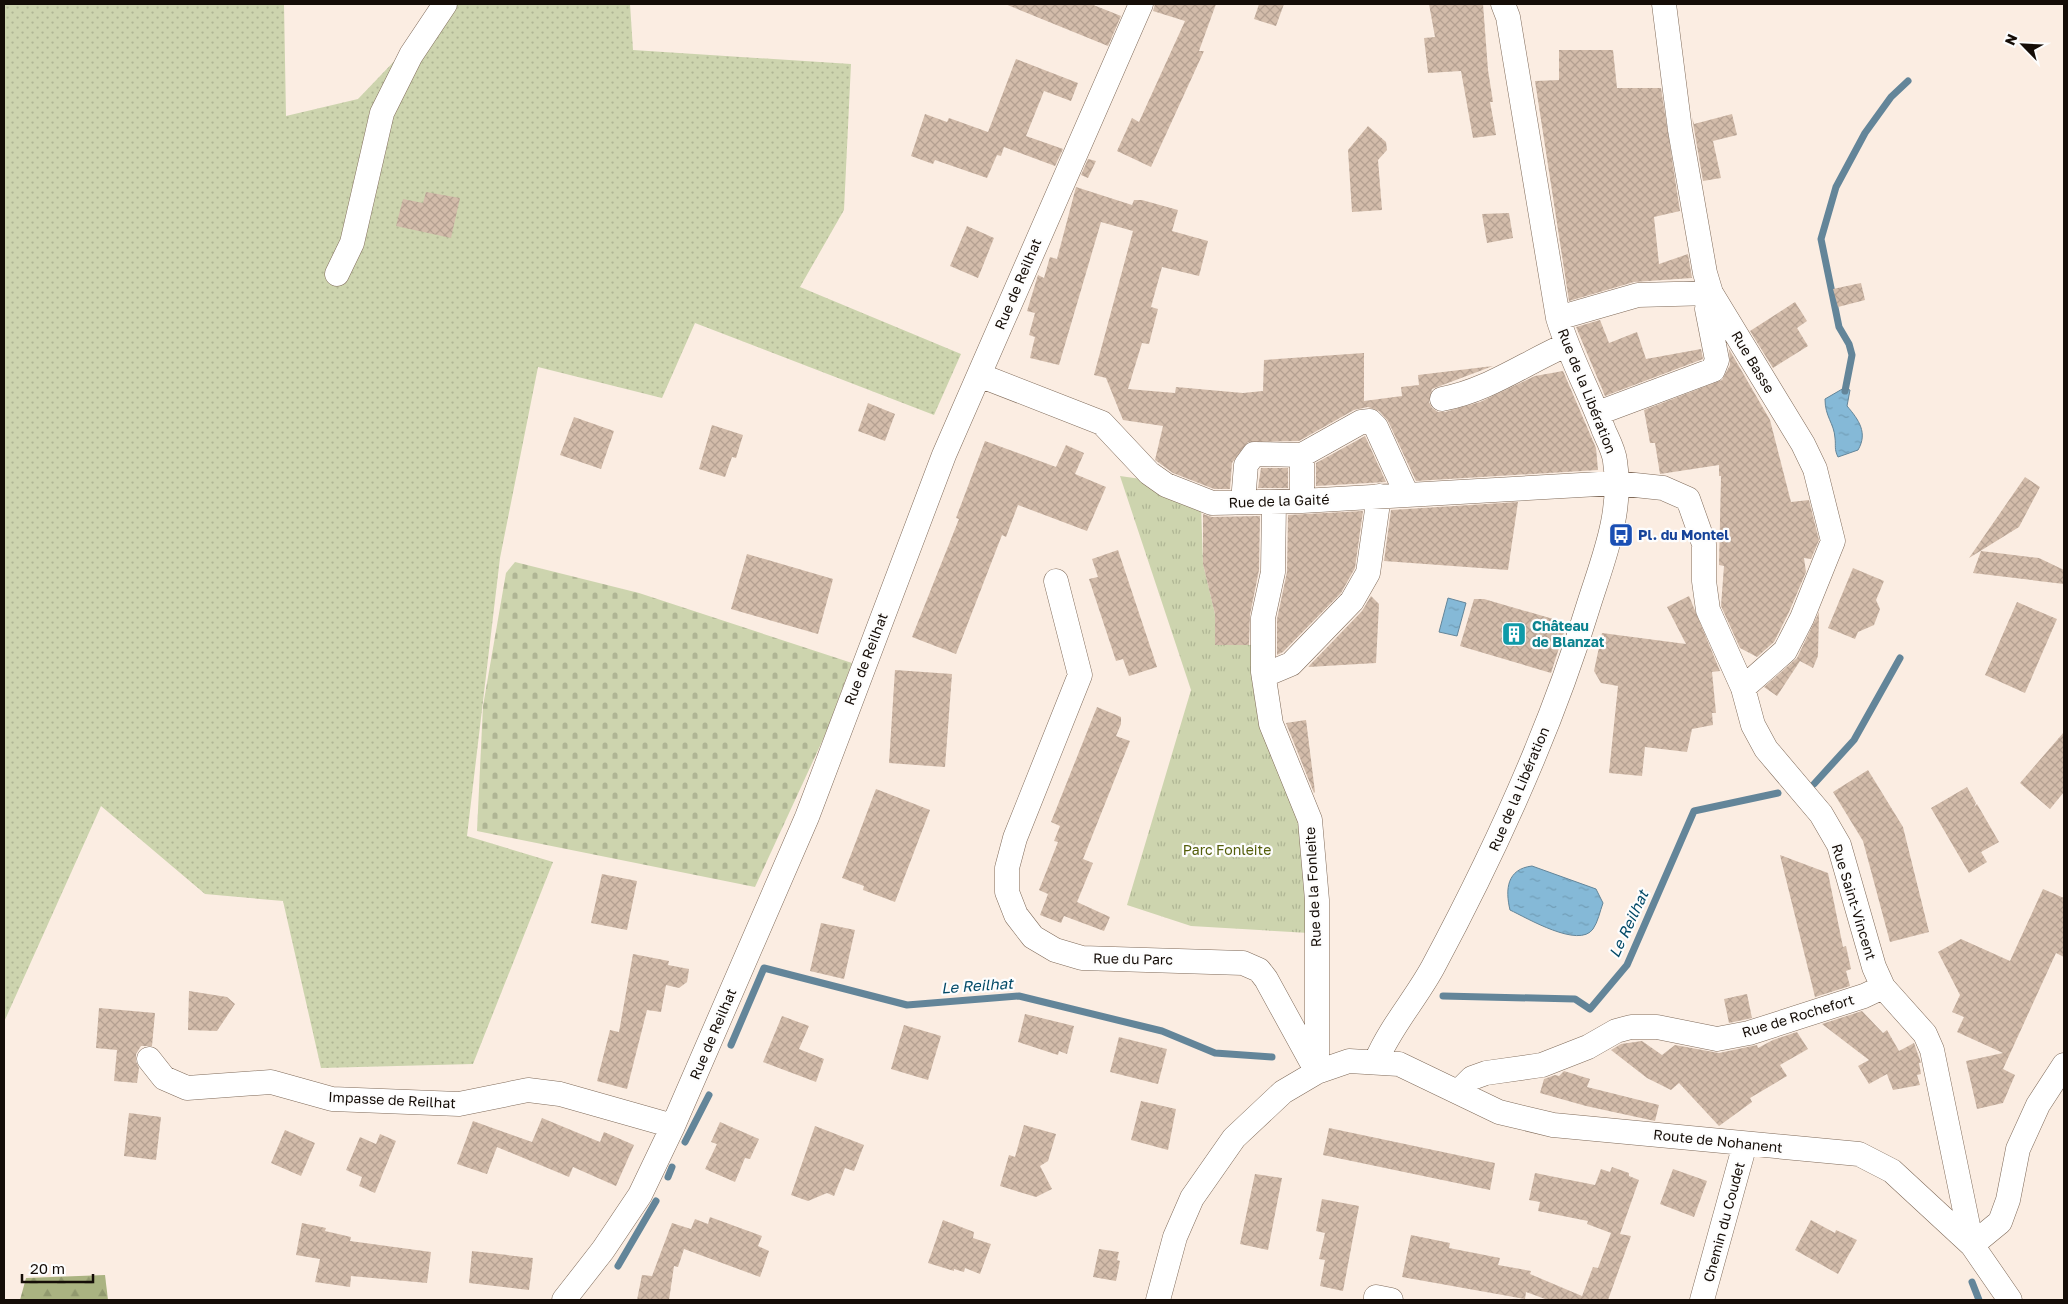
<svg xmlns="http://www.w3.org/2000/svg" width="2068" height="1304" font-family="'Golos Text',sans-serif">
<defs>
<pattern id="grass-dots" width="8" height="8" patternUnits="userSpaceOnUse" patternTransform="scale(1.25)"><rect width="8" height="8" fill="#cdd4ae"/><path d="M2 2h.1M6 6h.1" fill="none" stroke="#afb594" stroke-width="1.8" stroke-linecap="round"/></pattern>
<pattern id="forest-firs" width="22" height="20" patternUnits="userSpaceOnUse" patternTransform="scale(1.25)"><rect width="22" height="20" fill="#aab381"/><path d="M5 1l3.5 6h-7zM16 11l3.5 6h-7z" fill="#91996e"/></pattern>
<pattern id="cemetery-stones" width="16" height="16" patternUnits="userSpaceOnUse" patternTransform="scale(1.25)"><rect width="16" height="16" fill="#cdd4ae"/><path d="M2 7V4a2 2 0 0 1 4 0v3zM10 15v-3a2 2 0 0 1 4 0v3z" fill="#afb594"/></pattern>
<pattern id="park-tufts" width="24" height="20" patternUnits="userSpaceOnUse" patternTransform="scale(1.25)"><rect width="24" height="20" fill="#cdd4ae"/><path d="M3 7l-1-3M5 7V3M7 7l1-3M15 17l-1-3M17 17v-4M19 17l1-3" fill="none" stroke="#afb594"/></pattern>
<pattern id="water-ripples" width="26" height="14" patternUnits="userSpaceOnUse" patternTransform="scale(1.25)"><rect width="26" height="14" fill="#85b9d7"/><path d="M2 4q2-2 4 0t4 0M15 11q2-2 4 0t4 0" fill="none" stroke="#729eb7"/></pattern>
<pattern id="building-cross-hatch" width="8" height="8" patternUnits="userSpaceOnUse" patternTransform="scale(1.25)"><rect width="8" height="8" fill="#d3bcaa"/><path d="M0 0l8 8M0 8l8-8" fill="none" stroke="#b4a091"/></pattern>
</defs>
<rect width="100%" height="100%" fill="#fbede2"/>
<path fill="url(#grass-dots)" d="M 4,4 L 284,4 L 286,116 L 358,99 L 449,4 L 630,4 L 633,50 L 851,64 L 844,210 L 800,287 L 961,354 L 934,415 L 695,323 L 662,398 L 538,367 L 500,558 L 467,836 L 553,862 L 473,1064 L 321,1068 L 283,901 L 205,894 L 101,806 L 4,1022 Z"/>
<path fill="url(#forest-firs)" d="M 105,1275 L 108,1300 L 20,1300 L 26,1278 Z"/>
<path fill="url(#cemetery-stones)" d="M 515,562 L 639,593 L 852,663 L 825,735 L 755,887 L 477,831 L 483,706 L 506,573 Z"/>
<path fill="url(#park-tufts)" d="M 1120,476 L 1141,479 L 1201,505 L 1203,564 L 1215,614 L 1215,644 L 1254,645 L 1304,820 L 1309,933 L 1191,926 L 1127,905 L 1191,690 Z"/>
<path fill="url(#water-ripples)" stroke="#638599" d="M 1844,388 L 1850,390 L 1847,406 C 1859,420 1868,433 1858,450 L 1838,457 C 1834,449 1836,446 1835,438 C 1834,423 1825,417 1825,399 Z
M 1448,598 L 1466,603 L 1457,636 L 1439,632 Z
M 1532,866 L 1596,889 L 1603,903 C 1600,911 1598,922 1593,929 C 1579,949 1527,918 1510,910 C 1505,889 1507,869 1532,866 Z"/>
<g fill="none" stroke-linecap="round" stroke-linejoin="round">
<path stroke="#638599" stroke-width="7" d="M 1845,391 L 1852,355 L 1849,344 L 1839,327 L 1821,239 L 1836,187 L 1865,133 L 1891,97 L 1908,81
M 1814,784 L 1854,740 L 1900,658
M 1443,996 L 1575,999 L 1590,1009 L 1627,965 L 1694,811 L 1778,793
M 731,1045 L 764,968 L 907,1005 L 1019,996 L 1162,1031 L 1215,1053 L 1272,1057
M 685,1142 L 709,1095
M 668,1177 L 672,1167
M 618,1266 L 656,1201
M 1972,1282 L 1979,1300"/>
</g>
<path fill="url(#building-cross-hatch)" d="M 1005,4 L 1091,4 L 1121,16 L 1108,46 Z
M 1155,4 L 1216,4 L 1199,51 L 1204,51 L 1151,167 L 1117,151 L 1132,118 L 1139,122 L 1185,21 L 1153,11 Z
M 1259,4 L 1284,4 L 1276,26 L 1254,19 Z
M 1429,4 L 1483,4 L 1488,70 L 1493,102 L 1490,102 L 1496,135 L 1473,138 L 1461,71 L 1428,73 L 1424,38 L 1435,37 Z
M 1559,50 L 1613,50 L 1617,88 L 1661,88 L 1680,211 L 1654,217 L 1659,264 L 1688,254 L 1692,278 L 1634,282 L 1569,301 L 1535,81 L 1559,80 Z
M 1016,59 L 1078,83 L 1071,101 L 1044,91 L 1026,136 L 1063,149 L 1055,166 L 1004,147 L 1001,156 L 997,155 L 987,178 L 935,160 L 933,164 L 911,156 L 925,114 L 947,122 L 949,118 L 988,132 Z
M 1732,114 L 1737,135 L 1713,141 L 1721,178 L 1703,181 L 1692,117 L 1694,124 Z
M 1368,126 L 1386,142 L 1387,150 L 1378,160 L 1382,210 L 1352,212 L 1348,150 Z
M 1088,159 L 1096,161 L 1088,178 L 1081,175 Z
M 1076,187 L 1132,205 L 1134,200 L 1142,200 L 1178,210 L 1172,231 L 1208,241 L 1199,276 L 1162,267 L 1151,307 L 1158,309 L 1149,344 L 1142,343 L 1128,389 L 1175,393 L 1176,387 L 1243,393 L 1263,391 L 1264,360 L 1364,353 L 1364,401 L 1402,396 L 1401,387 L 1419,385 L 1418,375 L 1493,366 L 1432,389 L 1429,402 L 1432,408 L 1438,412 L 1445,412 L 1480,402 L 1535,376 L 1563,371 L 1596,448 L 1598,470 L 1416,481 L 1388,421 L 1379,411 L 1368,407 L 1354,410 L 1299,441 L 1248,442 L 1232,463 L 1230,489 L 1214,489 L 1173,473 L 1155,460 L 1163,426 L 1123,420 L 1106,378 L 1094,375 L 1133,231 L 1101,222 L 1059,365 L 1030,358 L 1035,337 L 1029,335 L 1035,313 L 1027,311 L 1038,275 L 1044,278 L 1050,257 L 1057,259 Z
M 426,192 L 460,198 L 451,238 L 396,226 L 403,199 L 423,203 Z
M 1509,213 L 1513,238 L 1487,243 L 1482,214 Z
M 967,226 L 994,238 L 978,278 L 950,266 Z
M 1861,283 L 1865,300 L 1838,307 L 1833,289 Z
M 1795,302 L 1807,321 L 1797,328 L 1808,346 L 1773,368 L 1750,331 Z
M 1600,320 L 1609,343 L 1637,332 L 1646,359 L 1701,349 L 1703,359 L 1605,396 L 1576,327 Z
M 1729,349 L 1770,420 L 1791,502 L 1809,500 L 1819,540 L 1811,559 L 1804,558 L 1806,572 L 1789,612 L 1774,642 L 1757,657 L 1740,648 L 1721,606 L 1724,566 L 1719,565 L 1721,476 L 1719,476 L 1719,465 L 1660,474 L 1655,443 L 1650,443 L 1644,410 L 1722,380 L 1730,365 Z
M 868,403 L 895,414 L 885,441 L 858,431 Z
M 574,417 L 614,431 L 601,469 L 560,455 Z
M 712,425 L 743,435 L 736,458 L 732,457 L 725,477 L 699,469 Z
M 1365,436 L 1386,482 L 1316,486 L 1316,463 Z
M 985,441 L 1056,467 L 1066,445 L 1084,453 L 1075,474 L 1106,487 L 1087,531 L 1018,505 L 1006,537 L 1002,535 L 956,654 L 912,637 L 959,519 L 956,518 Z
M 1261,468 L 1288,468 L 1288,488 L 1258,488 Z
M 2025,477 L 2040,487 L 2019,527 L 1969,558 Z
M 1518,502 L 1508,570 L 1384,561 L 1391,510 Z
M 1363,511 L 1355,568 L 1341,593 L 1283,652 L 1277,655 L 1277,619 L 1287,572 L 1288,515 Z
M 1203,514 L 1212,517 L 1260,516 L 1259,570 L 1250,615 L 1249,645 L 1215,645 L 1215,614 L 1203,564 Z
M 1118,550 L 1157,667 L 1129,676 L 1123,659 L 1116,661 L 1089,579 L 1098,577 L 1092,559 Z
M 1981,551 L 2039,558 L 2064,570 L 2064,584 L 1973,573 Z
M 747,554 L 833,579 L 818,634 L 731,609 Z
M 1853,568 L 1884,581 L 1876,600 L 1880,609 L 1874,625 L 1858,632 L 1855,639 L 1828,628 Z
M 1371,596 L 1379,604 L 1376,663 L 1308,667 L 1362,611 Z
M 1689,596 L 1720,671 L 1712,672 L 1716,713 L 1712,713 L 1713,725 L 1692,729 L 1687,752 L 1645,747 L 1642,776 L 1609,773 L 1618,686 L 1601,683 L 1594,671 L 1602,633 L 1686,644 L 1667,607 Z
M 1474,599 L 1484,599 L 1567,623 L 1551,673 L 1460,646 Z
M 2017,602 L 2057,619 L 2025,693 L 1985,675 Z
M 1819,612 L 1818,656 L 1813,668 L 1800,661 L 1777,696 L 1764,687 L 1797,658 Z
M 895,670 L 952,674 L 945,767 L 889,763 Z
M 1097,707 L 1121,717 L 1121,724 L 1116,736 L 1130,741 L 1083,859 L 1093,863 L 1077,902 L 1110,917 L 1104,931 L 1064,916 L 1061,923 L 1040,915 L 1048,894 L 1039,890 L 1058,842 L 1054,841 L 1060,826 L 1051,822 Z
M 1306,720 L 1315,792 L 1314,793 L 1286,723 Z
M 2064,732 L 2064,792 L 2050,809 L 2020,783 Z
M 1868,770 L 1903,827 L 1929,932 L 1890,942 L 1863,841 L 1833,792 Z
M 1967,787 L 1976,803 L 1974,807 L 1977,804 L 1999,842 L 1981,852 L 1987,862 L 1969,873 L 1931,808 Z
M 876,789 L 930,810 L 895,902 L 863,890 L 864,886 L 842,878 Z
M 1780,855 L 1828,873 L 1843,947 L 1846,946 L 1851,969 L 1846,971 L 1850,986 L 1815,997 Z
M 602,874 L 637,881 L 627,930 L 591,923 Z
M 2043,889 L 2064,898 L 2064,957 L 2056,953 L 2003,1069 L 2015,1075 L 2003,1103 L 1977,1109 L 1966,1061 L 2003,1053 L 1957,1032 L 1964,1017 L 1952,1012 L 1960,995 L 1938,952 L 1961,939 L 2010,961 Z
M 821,923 L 855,930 L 844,979 L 810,971 Z
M 633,954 L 669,961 L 668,965 L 689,969 L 687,982 L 679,988 L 666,985 L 661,1012 L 647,1010 L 627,1089 L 597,1081 L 610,1030 L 619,1032 Z
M 189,991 L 227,997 L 235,1004 L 217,1031 L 188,1030 Z
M 1747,994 L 1752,1018 L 1729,1023 L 1724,999 Z
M 99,1008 L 155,1013 L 152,1046 L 141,1046 L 136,1054 L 136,1061 L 139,1068 L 137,1083 L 114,1081 L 117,1050 L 96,1048 Z
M 1862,1011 L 1883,1033 L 1887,1030 L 1899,1051 L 1914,1043 L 1921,1063 L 1919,1063 L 1921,1074 L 1917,1075 L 1920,1085 L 1893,1090 L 1887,1074 L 1869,1084 L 1858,1066 L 1869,1060 L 1822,1024 Z
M 1025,1014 L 1074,1026 L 1067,1054 L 1059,1051 L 1058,1055 L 1018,1042 Z
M 782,1016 L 809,1026 L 799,1049 L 824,1059 L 816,1082 L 763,1062 Z
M 904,1025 L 941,1036 L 928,1080 L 891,1069 Z
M 1797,1032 L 1808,1049 L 1780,1065 L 1787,1076 L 1750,1098 L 1752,1102 L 1719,1126 L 1679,1083 L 1671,1090 L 1647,1078 L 1611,1050 L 1621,1044 L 1642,1041 L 1662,1055 L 1675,1045 L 1719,1053 L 1757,1045 L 1758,1048 L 1773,1040 Z
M 1119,1037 L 1167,1049 L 1158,1084 L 1110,1072 Z
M 1564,1071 L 1590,1079 L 1587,1087 L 1659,1105 L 1655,1121 L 1586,1106 L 1540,1093 L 1544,1079 L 1555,1075 L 1559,1076 Z
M 1141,1101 L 1176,1109 L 1168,1150 L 1131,1140 Z
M 129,1113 L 161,1117 L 156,1160 L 124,1156 Z
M 542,1118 L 600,1142 L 604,1132 L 634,1145 L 616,1186 L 573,1167 L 569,1177 L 497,1147 L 487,1174 L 457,1164 L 473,1121 L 532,1142 Z
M 720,1122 L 759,1139 L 750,1159 L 745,1158 L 735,1182 L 705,1169 L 717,1144 L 711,1142 Z
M 1024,1125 L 1056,1134 L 1048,1161 L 1040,1166 L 1052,1189 L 1036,1197 L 1000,1186 L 1009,1155 L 1015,1157 Z
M 815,1126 L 864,1145 L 854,1171 L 845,1168 L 834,1196 L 827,1193 L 808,1201 L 791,1195 Z
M 1329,1128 L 1495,1163 L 1490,1190 L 1323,1155 Z
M 285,1130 L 315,1143 L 301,1176 L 271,1163 Z
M 380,1134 L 396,1141 L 375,1193 L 359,1186 L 362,1177 L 346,1170 L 360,1137 L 376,1144 Z
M 1612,1167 L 1629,1173 L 1629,1176 L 1639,1180 L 1620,1234 L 1631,1236 L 1608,1300 L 1548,1300 L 1526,1292 L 1525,1299 L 1402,1277 L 1411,1235 L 1450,1243 L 1449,1248 L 1500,1258 L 1498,1265 L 1531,1271 L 1530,1274 L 1582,1296 L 1593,1267 L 1598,1268 L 1611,1233 L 1587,1224 L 1588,1221 L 1538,1211 L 1540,1202 L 1529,1200 L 1535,1173 L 1595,1185 L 1601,1169 L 1610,1172 Z
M 1673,1169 L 1707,1181 L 1694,1217 L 1660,1204 Z
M 1255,1174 L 1282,1178 L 1268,1250 L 1240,1244 Z
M 1322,1199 L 1359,1206 L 1343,1291 L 1320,1286 L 1325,1260 L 1319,1259 L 1325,1233 L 1316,1231 Z
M 710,1217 L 762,1236 L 758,1246 L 769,1251 L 760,1277 L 684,1249 L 678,1267 L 674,1266 L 669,1300 L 637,1300 L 642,1275 L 652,1276 L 672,1223 L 691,1229 L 695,1219 L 708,1224 Z
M 943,1220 L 974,1232 L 973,1238 L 991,1244 L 980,1274 L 965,1268 L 964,1272 L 954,1269 L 954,1271 L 928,1263 Z
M 1811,1220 L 1835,1233 L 1836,1230 L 1857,1240 L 1838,1274 L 1795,1250 Z
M 302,1223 L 326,1228 L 325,1231 L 351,1237 L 350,1241 L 431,1252 L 427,1283 L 351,1276 L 350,1287 L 315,1282 L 320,1259 L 296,1255 Z
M 1099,1249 L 1119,1252 L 1117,1260 L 1120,1261 L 1116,1281 L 1093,1277 Z
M 472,1251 L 533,1258 L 529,1290 L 469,1283 Z"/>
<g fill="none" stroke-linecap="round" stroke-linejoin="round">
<defs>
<path id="minor" d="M 1664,4 L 1680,130 L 1705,273 L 1711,293 L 1803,444 L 1815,469 L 1833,541 L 1802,618 L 1785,651 L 1743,688
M 337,274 L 352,243 L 382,113 L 411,55 L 445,4
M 1558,318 L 1638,295 L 1711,293 L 1707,309 L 1717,360 L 1713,370 L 1598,413
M 979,375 L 1102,423 L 1149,473 L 1166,485 L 1212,503 L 1302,501 L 1616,483 L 1663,488 L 1688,499 L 1704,544 L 1704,581 L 1708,610 L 1743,688 L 1753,725 L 1766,749 L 1821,814 L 1839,845 L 1874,967 L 1883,987 L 1925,1034 L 1932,1050 L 1972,1245 L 2000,1222 L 2008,1200 L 2018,1149 L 2038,1105 L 2064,1065
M 1442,399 C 1487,391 1525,363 1566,345
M 1302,501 L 1302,455
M 1243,502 L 1246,465 L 1254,454 L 1302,455 L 1361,422 L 1370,421 L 1376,427 L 1407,495
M 1274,502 L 1273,572 L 1263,618 L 1263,672 L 1271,724 L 1310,820 L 1317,900 L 1317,1068
M 1056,581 L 1080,675 L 1015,838 L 1007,868 L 1007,892 L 1016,915 L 1033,937 L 1055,950 L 1082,958 L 1243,963 L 1259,970 L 1266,979 L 1317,1072
M 1263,672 L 1272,672 L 1291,664 L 1352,601 L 1368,573 L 1379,496
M 149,1059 L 164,1078 L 187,1088 L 271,1082 L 332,1099 L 459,1104 L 528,1090 L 560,1094 L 673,1126
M 1376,1061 C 1391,1026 1415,1000 1433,967 C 1494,853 1550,732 1588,607 C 1603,559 1623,513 1615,461 C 1614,451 1608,440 1604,431 C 1590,393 1570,358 1558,318 L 1508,17 L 1503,4
M 1458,1092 L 1472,1078 L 1486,1073 L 1542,1065 L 1588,1047 L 1616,1031 L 1631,1027 L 1657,1027 L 1717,1039 L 1749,1033 L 1864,996 L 1883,987
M 564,1300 L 603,1250 L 640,1195 L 673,1126 L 807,817 L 944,455 L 1141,4
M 1158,1300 L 1175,1237 L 1192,1198 L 1234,1138 L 1283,1092 L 1317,1072 L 1349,1061 L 1399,1064 L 1499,1112 L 1553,1125 L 1859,1154 L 1892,1171 L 1972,1245 L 2010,1300
M 1376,1300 L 1376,1297 L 1391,1300
M 1702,1300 L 1745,1144"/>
</defs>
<use href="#minor" stroke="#7f6a59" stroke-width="25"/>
<use href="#minor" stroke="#fff" stroke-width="24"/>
</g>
<defs>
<symbol id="bus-square" viewBox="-11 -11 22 22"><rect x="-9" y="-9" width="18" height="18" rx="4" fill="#1a4fb4" stroke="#fdfdfd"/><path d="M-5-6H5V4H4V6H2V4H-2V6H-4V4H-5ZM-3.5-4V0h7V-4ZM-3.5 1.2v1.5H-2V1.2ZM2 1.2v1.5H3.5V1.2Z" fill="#fff"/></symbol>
<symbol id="building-square" viewBox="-11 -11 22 22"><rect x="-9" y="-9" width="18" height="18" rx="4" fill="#0f9aa8" stroke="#fdfdfd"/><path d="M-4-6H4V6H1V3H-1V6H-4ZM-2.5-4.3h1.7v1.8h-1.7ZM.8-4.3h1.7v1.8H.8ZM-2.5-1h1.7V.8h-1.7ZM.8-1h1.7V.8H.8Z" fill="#fff"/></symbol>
</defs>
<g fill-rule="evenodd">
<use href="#bus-square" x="1607" y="521" width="28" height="28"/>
<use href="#building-square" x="1500" y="620" width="28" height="28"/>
</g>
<g text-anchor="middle" stroke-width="4.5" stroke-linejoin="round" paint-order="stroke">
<g font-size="14" fill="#150d07" stroke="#fdfdfd">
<text transform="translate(1018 284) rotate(-67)" y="5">Rue de Reilhat</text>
<text transform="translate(1753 362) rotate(59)" y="5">Rue Basse</text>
<text transform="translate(1587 391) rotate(68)" y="5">Rue de la Libération</text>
<text transform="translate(1279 501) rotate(-2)" y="5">Rue de la Gaité</text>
<text transform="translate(866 659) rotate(-69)" y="5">Rue de Reilhat</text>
<text transform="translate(1519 789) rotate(-67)" y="5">Rue de la Libération</text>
<text transform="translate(1313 887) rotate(-93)" y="5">Rue de la Fonleite</text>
<text transform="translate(1854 902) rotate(73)" y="5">Rue Saint-Vincent</text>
<text transform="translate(1133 959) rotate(1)" y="5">Rue du Parc</text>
<text transform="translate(1798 1016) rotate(-17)" y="5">Rue de Rochefort</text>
<text transform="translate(713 1034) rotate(-67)" y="5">Rue de Reilhat</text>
<text transform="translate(392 1100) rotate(3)" y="5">Impasse de Reilhat</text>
<text transform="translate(1718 1141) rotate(6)" y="5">Route de Nohanent</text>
<text transform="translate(1724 1222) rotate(-75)" y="5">Chemin du Coudet</text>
</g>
<g font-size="14" font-weight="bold" fill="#164399" stroke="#fdfdfd" text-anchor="start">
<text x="1638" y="540">Pl. du Montel</text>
</g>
<g font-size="14" font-weight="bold" fill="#0d838f" stroke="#fdfdfd" text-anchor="start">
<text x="1532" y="631">Château<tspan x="1532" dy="16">de Blanzat</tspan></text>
</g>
<g font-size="14" fill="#545e0b" stroke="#fdfdfd">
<text x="1227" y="855">Parc Fonleite</text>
</g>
<g font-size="15" font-style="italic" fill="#024967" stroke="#fdfdfd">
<text transform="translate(1629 924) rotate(-65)" y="5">Le Reilhat</text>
<text transform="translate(977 986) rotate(-4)" y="5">Le Reilhat</text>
</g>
</g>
<rect width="2068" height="1304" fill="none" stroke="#150d07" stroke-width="10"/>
<g transform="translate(2023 45) rotate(294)" stroke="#fdfdfd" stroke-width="4" paint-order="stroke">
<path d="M0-4L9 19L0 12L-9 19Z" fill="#150d07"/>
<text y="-8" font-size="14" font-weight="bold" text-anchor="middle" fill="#150d07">N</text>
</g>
<path d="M22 1274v8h71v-8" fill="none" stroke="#150d07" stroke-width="2.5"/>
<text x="30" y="1274" font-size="15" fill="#150d07" stroke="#fdfdfd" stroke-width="4" paint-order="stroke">20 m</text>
</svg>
